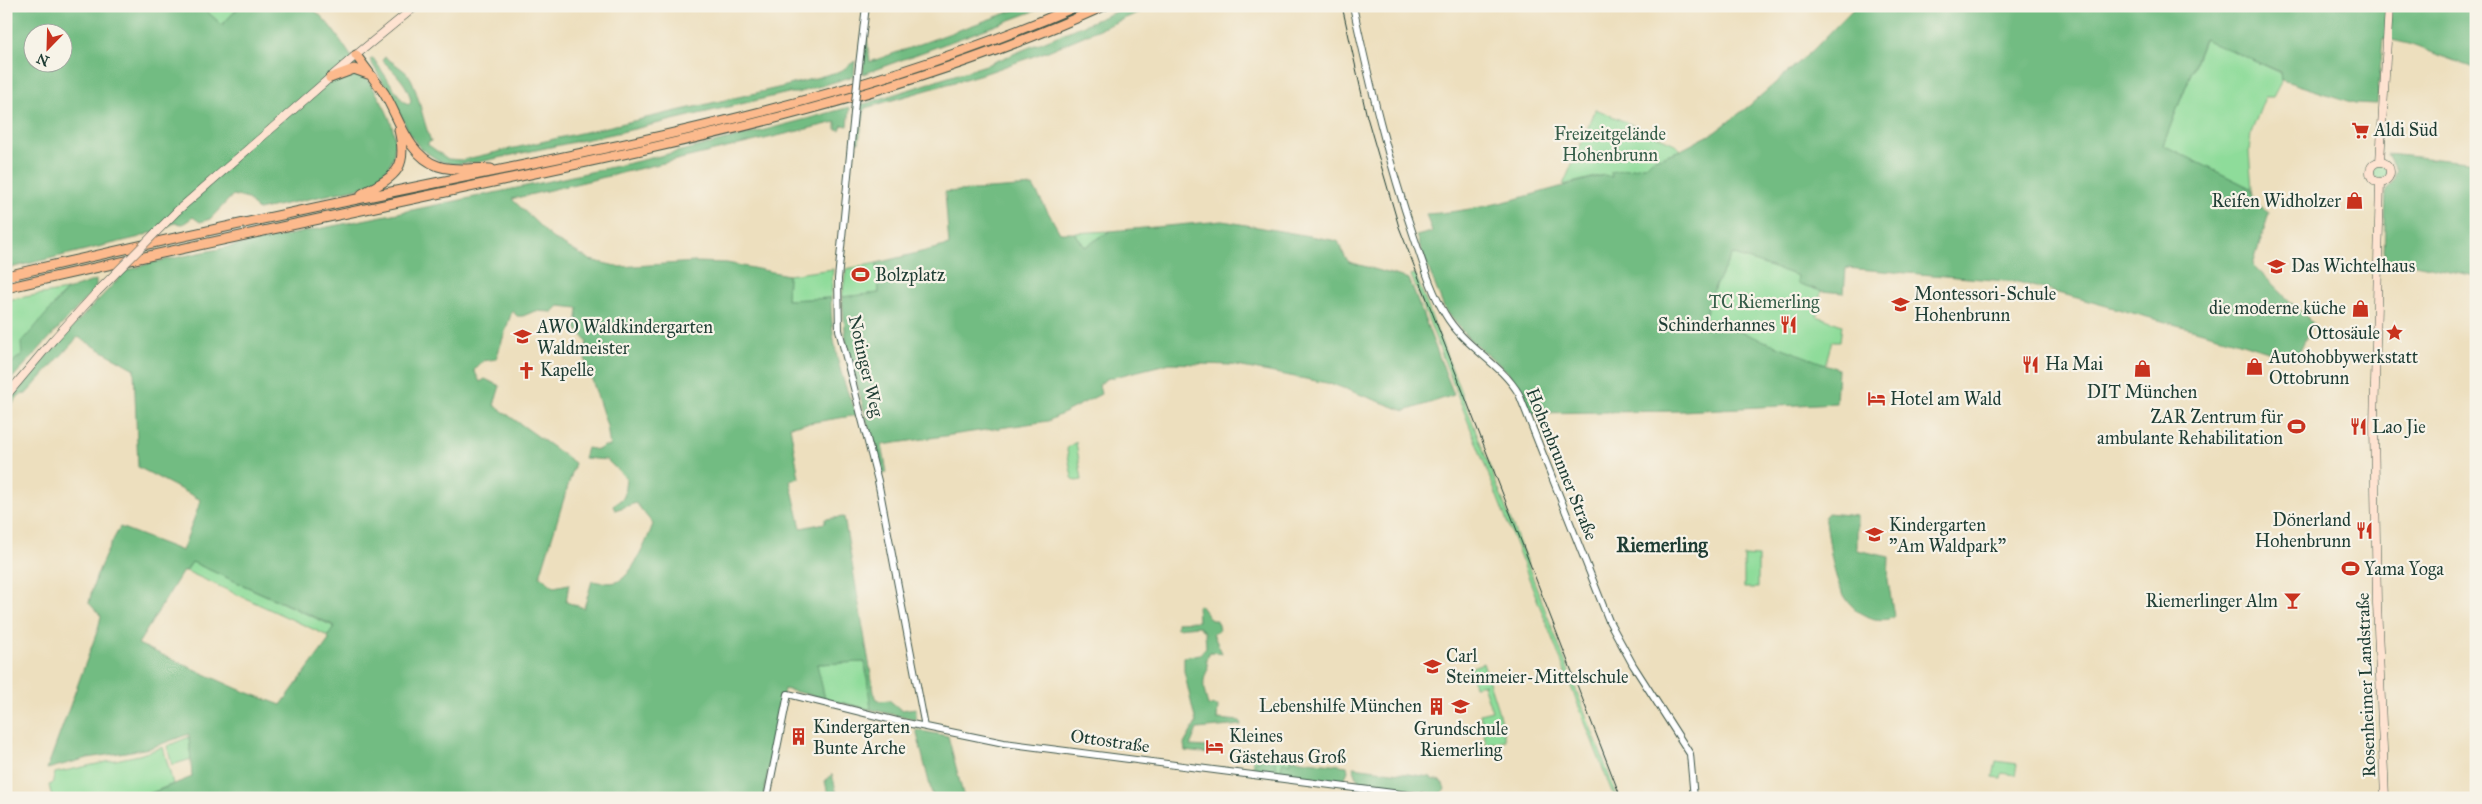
<svg xmlns="http://www.w3.org/2000/svg" width="2482" height="804" font-family="'IM FELL Great Primer',serif">
<rect width="100%" height="100%" fill="#f7f3e8"/>
<filter id="ink" filterUnits="userSpaceOnUse"><feTurbulence type="fractalNoise" baseFrequency=".02" numOctaves="2"/><feDisplacementMap in="SourceGraphic" scale="10" xChannelSelector="R" yChannelSelector="G"/><feConvolveMatrix kernelMatrix="1 2 1 2 8 2 1 2 1" color-interpolation-filters="sRGB"/></filter>
<filter id="wash" filterUnits="userSpaceOnUse"><feTurbulence type="fractalNoise" baseFrequency=".0096" numOctaves="4" result="noise"/><feDisplacementMap in="SourceGraphic" scale="20" xChannelSelector="R" yChannelSelector="G"/><feGaussianBlur stdDeviation="1.12" result="paint"/><feColorMatrix in="noise" values="0 0 0 0 0 0 0 0 0 0 0 0 0 0 0 0 0 1.4 0 .05"/><feComposite in="paint" operator="in"/></filter>
<g filter="url(#wash)">
<rect width="100%" height="100%" fill="#eddfbe"/>
<path fill="#8edc9a" stroke="#568c67" d="M 201,6 L 240,6 L 222,25 Z
M 2205,38 L 2281,73 L 2282,80 L 2273,97 L 2265,97 L 2251,133 L 2249,151 L 2252,189 L 2163,145 Z
M 1596,109 L 1675,144 L 1681,150 L 1652,160 L 1647,165 L 1611,173 L 1612,177 L 1608,178 L 1604,175 L 1563,185 Z
M2373 172a7 7 0 1 1 14 0a7 7 0 1 1-14 0Z
M 1110,231 L 1085,247 L 1075,233 Z
M 1732,254 L 1799,276 L 1797,283 L 1821,291 L 1817,316 L 1842,325 L 1840,341 L 1832,341 L 1825,365 L 1704,318 L 1715,286 Z
M 877,263 L 879,293 L 842,297 L 846,269 Z
M 833,269 L 831,298 L 787,300 L 788,275 Z
M 1415,274 L 1618,798 L 1612,792 L 1411,275 Z
M 67,290 L 57,300 L 22,356 L 16,359 L 6,372 L 6,300 Z
M 1076,442 L 1082,480 L 1075,481 L 1072,477 L 1067,450 L 1068,447 Z
M 1744,556 L 1758,557 L 1758,588 L 1744,588 Z
M 192,562 L 335,627 L 328,636 L 186,571 Z
M 865,662 L 872,710 L 825,699 L 816,664 Z
M 1483,663 L 1498,710 L 1505,740 L 1486,744 L 1480,714 L 1492,711 L 1483,685 L 1486,684 L 1474,686 L 1470,668 Z
M 189,737 L 191,759 L 172,765 L 167,746 Z
M 163,747 L 173,784 L 139,798 L 52,798 L 49,785 L 52,784 L 55,773 L 139,755 Z
M 1252,754 L 1293,759 L 1288,764 L 1282,764 L 1281,775 L 1274,774 L 1277,766 L 1273,758 L 1262,756 L 1260,760 L 1255,761 L 1259,773 L 1253,768 Z
M 1996,761 L 2017,764 L 2015,775 L 2002,773 L 2001,778 L 1993,777 Z"/>
<path fill="#72bc82" stroke="#487c5b" fill-rule="evenodd" d="M 6,6 L 201,6 L 222,25 L 240,6 L 309,6 C 329,20 341,42 355,62 C 381,99 422,151 369,186 L 258,210 L 248,199 L 233,195 L 210,219 L 200,222 L 193,217 L 183,224 L 175,223 L 140,237 L 6,269 ZM 32,32 L 62,32 L 62,62 L 32,62 Z
M 1026,6 L 1048,6 L 863,74 L 866,31 L 870,62 Z
M 1130,6 L 1154,6 L 1048,51 L 989,72 L 865,108 L 859,142 L 855,141 L 861,105 L 989,64 Z
M 1856,6 L 2476,6 L 2476,69 L 2409,44 L 2383,38 L 2377,104 L 2355,103 L 2282,80 L 2281,72 L 2204,39 L 2163,145 L 2252,189 L 2254,203 L 2269,213 L 2253,265 L 2313,324 L 2295,360 L 2236,341 L 2018,282 L 1846,268 L 1844,293 L 1821,291 L 1797,283 L 1798,276 L 1732,254 L 1715,286 L 1704,318 L 1838,369 L 1836,403 L 1682,411 L 1530,413 L 1521,392 L 1508,372 L 1467,337 L 1444,308 L 1416,236 L 1432,232 L 1426,214 C 1487,211 1545,190 1604,175 L 1612,177 L 1611,172 L 1647,165 L 1652,160 L 1681,150 L 1715,132 L 1749,106 L 1813,50 Z
M 385,57 C 393,63 404,69 410,77 C 417,88 424,125 431,141 L 427,144 L 448,159 L 462,160 L 782,87 L 841,71 L 855,61 L 854,76 L 797,93 L 788,93 L 617,133 L 479,162 L 452,164 L 439,161 L 420,148 L 411,136 L 391,96 L 370,60 L 373,58 L 402,100 L 408,105 L 411,102 C 409,84 394,72 382,60 Z
M 850,107 L 848,126 L 842,125 L 840,130 L 836,129 L 836,122 L 512,199 L 552,238 L 590,260 L 620,267 L 695,262 L 727,263 L 788,275 L 787,300 L 831,298 C 831,338 839,379 858,415 L 790,426 L 799,478 L 790,481 L 801,528 L 825,523 L 825,519 L 844,517 L 875,698 L 880,701 L 889,700 L 901,710 L 916,708 L 916,720 L 784,689 L 763,798 L 139,798 L 192,777 L 189,734 L 150,748 L 88,758 L 47,769 L 98,629 L 101,616 L 89,603 C 94,576 107,551 120,527 L 182,551 L 201,500 L 138,467 L 134,369 L 78,337 L 26,394 L 19,395 L 6,413 L 6,405 L 56,344 L 126,271 L 150,263 C 384,215 620,172 850,107 ZM 559,306 L 578,308 L 576,328 L 587,341 L 584,355 L 607,426 L 610,447 L 604,446 L 598,450 L 587,448 L 584,458 L 607,460 L 626,478 L 624,497 L 613,506 L 615,510 L 636,503 L 653,524 C 648,538 632,578 616,582 C 608,584 599,582 592,581 L 584,608 L 566,602 L 569,584 L 554,587 L 540,576 L 575,463 L 494,405 L 500,386 L 485,379 L 480,382 L 474,370 L 483,361 L 496,359 L 512,311 L 517,316 L 523,316 L 535,311 L 553,312 ZM 192,562 L 335,626 L 328,636 L 329,640 L 281,705 L 238,689 L 138,644 L 183,571 L 186,571 ZM 865,662 L 871,710 L 825,699 L 817,664 Z
M 2387,154 L 2476,163 L 2476,276 L 2384,258 L 2386,190 L 2394,180 L 2396,170 Z
M 1033,186 L 1060,233 L 1075,233 L 1085,247 L 1110,231 L 1223,221 L 1338,241 L 1345,257 L 1349,262 L 1409,279 L 1454,395 L 1405,411 L 1332,384 L 1232,365 L 1170,363 L 1106,379 L 1099,385 L 1101,394 L 1048,421 L 882,445 L 887,473 L 881,475 L 846,341 L 842,297 L 879,293 L 877,263 L 949,245 L 945,192 Z
M 96,280 L 96,287 L 92,292 L 6,385 C 6,372 9,361 22,356 L 21,343 L 67,290 Z
M 1828,513 L 1857,516 L 1857,550 L 1889,557 L 1888,580 L 1894,617 C 1886,621 1876,620 1868,617 C 1831,601 1832,551 1825,516 Z
M 1200,605 L 1211,620 L 1217,620 L 1219,631 L 1213,634 L 1222,653 L 1210,652 L 1206,659 L 1208,669 C 1201,682 1204,691 1208,705 L 1218,706 L 1217,719 L 1240,721 L 1241,725 L 1197,729 L 1190,746 L 1208,747 L 1209,754 L 1185,751 L 1184,744 L 1196,723 L 1184,671 L 1184,657 L 1200,654 L 1206,647 L 1205,632 L 1198,626 L 1177,628 L 1177,622 L 1198,621 L 1197,606 Z
M 916,730 L 948,736 L 964,798 L 933,798 Z
M 1260,757 L 1275,759 L 1277,766 L 1274,774 L 1259,773 L 1254,762 L 1260,760 Z
M 1293,759 L 1347,766 L 1348,771 L 1343,782 L 1281,775 L 1280,770 L 1283,761 L 1289,764 Z
M 1353,767 L 1431,777 L 1431,779 L 1442,781 L 1445,789 L 1440,794 L 1359,783 Z
M 832,774 L 838,798 L 829,798 L 825,781 Z"/>
</g>
<g filter="url(#ink)">
<g fill="none" stroke-linecap="round" stroke-linejoin="round">
<defs>
<path id="tertiary" d="M 1353,6 C 1370,84 1388,161 1414,237 C 1423,263 1431,291 1445,314 C 1464,347 1500,362 1519,394 L 1609,621 L 1633,665 L 1690,754 L 1694,798
M 859,65 L 866,6
M 854,113 L 838,279 L 839,330 L 878,481 L 925,727
M 767,798 L 788,694 L 897,721 L 1004,743 L 1432,798"/>
<path id="secondary" d="M 2380,162 L 2389,6
M2370 172a10 10 0 1 1 20 0a10 10 0 1 1-20 0Z
M 2380,182 L 2374,425 L 2377,603 L 2385,798
M 177,211 L 356,55 L 416,6
M 6,396 L 53,340 L 97,292"/>
<path id="motorway" d="M 356,55 C 365,68 375,80 384,93 C 399,117 407,155 438,166 C 455,172 474,167 491,169
M 330,78 L 354,69 L 368,74
M 362,194 C 394,176 409,171 399,130
M 6,276 C 149,243 292,212 435,183 C 652,140 874,95 1077,6
M 6,288 C 171,250 337,215 502,180 C 707,137 912,93 1104,6"/>
</defs>
<use href="#tertiary" stroke="#3e5549" stroke-width="8"/>
<use href="#secondary" stroke="#3e5549" stroke-width="9"/>
<use href="#motorway" stroke="#3e5549" stroke-width="11"/>
<use href="#tertiary" stroke="#fff" stroke-width="6"/>
<use href="#secondary" stroke="#fee3d1" stroke-width="8"/>
<use href="#motorway" stroke="#fcba8d" stroke-width="9"/>
<path stroke="#1f3d34" stroke-width="1" d="M 1342,6 L 1367,117 L 1399,227 L 1621,798"/>
<defs>
<path id="tertiary-bridge" d="M 854,113 L 859,65"/>
<path id="secondary-bridge" d="M 97,292 L 177,211"/>
</defs>
<use href="#tertiary-bridge" stroke="#3e5549" stroke-width="8" stroke-linecap="butt"/>
<use href="#secondary-bridge" stroke="#3e5549" stroke-width="9" stroke-linecap="butt"/>
<use href="#tertiary-bridge" stroke="#fff" stroke-width="6"/>
<use href="#secondary-bridge" stroke="#fee3d1" stroke-width="8"/>
</g>
</g>
<defs>
<symbol id="supermarket-bare" viewBox="-9 -9 18 18"><path d="M-6-5.5h2.5l.6 2H6L4.5 2H-2.5L-4.4-4H-6ZM-1.5 3.2a1.3 1.3 0 1 0 .1 0ZM3 3.2a1.3 1.3 0 1 0 .1 0Z" fill="#c8321e" stroke="#f7f3e8" stroke-width="2.5" paint-order="stroke"/></symbol>
<symbol id="shop-bare" viewBox="-9 -9 18 18"><path d="M-5-2.5h2.3a2.7 3.5 0 0 1 5.4 0H5L5.5 6h-11ZM-1.5-2.5h3a1.5 2.3 0 0 0-3 0Z" fill="#c8321e" stroke="#f7f3e8" stroke-width="2.5" paint-order="stroke"/></symbol>
<symbol id="school-bare" viewBox="-9 -9 18 18"><path d="M0-5L7-2L0 1L-7-2ZM-4 1L0 2.5L4 1V4Q0 6-4 4Z" fill="#c8321e" stroke="#f7f3e8" stroke-width="2.5" paint-order="stroke"/></symbol>
<symbol id="stadium-bare" viewBox="-9 -9 18 18"><path d="M0-5a6.5 5 0 1 0 0 10a6.5 5 0 1 0 0-10ZM-3.5-1.8h7v3.6h-7Z" fill="#c8321e" stroke="#f7f3e8" stroke-width="2.5" paint-order="stroke"/></symbol>
<symbol id="restaurant-bare" viewBox="-9 -9 18 18"><path d="M-5-6h1v4h1v-4h1v4h1v-4h1v5L-1.5 .5V6h-2V.5L-5-1ZM5-6V6H3V1.5H1.5Q1.5-4 5-6Z" fill="#c8321e" stroke="#f7f3e8" stroke-width="2.5" paint-order="stroke"/></symbol>
<symbol id="sight-bare" viewBox="-9 -9 18 18"><path d="M0-6L1.8-2.2L6-1.7L2.9 1.2L3.7 5.4L0 3.3L-3.7 5.4L-2.9 1.2L-6-1.7L-1.8-2.2Z" fill="#c8321e" stroke="#f7f3e8" stroke-width="2.5" paint-order="stroke"/></symbol>
<symbol id="church-bare" viewBox="-9 -9 18 18"><path d="M-1.2-6h2.4v3.5h3.3v2.4h-3.3V6h-2.4V-.1h-3.3v-2.4h3.3Z" fill="#c8321e" stroke="#f7f3e8" stroke-width="2.5" paint-order="stroke"/></symbol>
<symbol id="hotel-bare" viewBox="-9 -9 18 18"><path d="M-6-4.5h1.5V1H6V5H4.5V3h-9V5H-6ZM-4 0a1.8 1.8 0 1 1 3.6 0ZM.5 0V-2.5h3Q6-2.5 6 0Z" fill="#c8321e" stroke="#f7f3e8" stroke-width="2.5" paint-order="stroke"/></symbol>
<symbol id="bar-bare" viewBox="-9 -9 18 18"><path d="M-6-5H6L.8 .8V4.5H3.5V6h-7V4.5H-.8V.8Z" fill="#c8321e" stroke="#f7f3e8" stroke-width="2.5" paint-order="stroke"/></symbol>
<symbol id="building-bare" viewBox="-9 -9 18 18"><path d="M-4-6H4V6H1V3H-1V6H-4ZM-2.5-4.3h1.7v1.8h-1.7ZM.8-4.3h1.7v1.8H.8ZM-2.5-1h1.7V.8h-1.7ZM.8-1h1.7V.8H.8Z" fill="#c8321e" stroke="#f7f3e8" stroke-width="2.5" paint-order="stroke"/></symbol>
</defs>
<g fill-rule="evenodd">
<use href="#supermarket-bare" x="2348" y="118" width="25" height="25"/>
<use href="#shop-bare" x="2342" y="188" width="25" height="25"/>
<use href="#school-bare" x="2264" y="254" width="25" height="25"/>
<use href="#stadium-bare" x="848" y="262" width="25" height="25"/>
<use href="#school-bare" x="1888" y="292" width="25" height="25"/>
<use href="#shop-bare" x="2348" y="296" width="25" height="25"/>
<use href="#restaurant-bare" x="1776" y="312" width="25" height="25"/>
<use href="#sight-bare" x="2382" y="320" width="25" height="25"/>
<use href="#school-bare" x="510" y="324" width="25" height="25"/>
<use href="#restaurant-bare" x="2018" y="352" width="25" height="25"/>
<use href="#shop-bare" x="2242" y="354" width="25" height="25"/>
<use href="#shop-bare" x="2130" y="356" width="25" height="25"/>
<use href="#church-bare" x="514" y="358" width="25" height="25"/>
<use href="#hotel-bare" x="1864" y="386" width="25" height="25"/>
<use href="#stadium-bare" x="2284" y="414" width="25" height="25"/>
<use href="#restaurant-bare" x="2346" y="414" width="25" height="25"/>
<use href="#restaurant-bare" x="2352" y="518" width="25" height="25"/>
<use href="#school-bare" x="1862" y="522" width="25" height="25"/>
<use href="#stadium-bare" x="2338" y="556" width="25" height="25"/>
<use href="#bar-bare" x="2280" y="588" width="25" height="25"/>
<use href="#school-bare" x="1420" y="654" width="25" height="25"/>
<use href="#building-bare" x="1424" y="694" width="25" height="25"/>
<use href="#school-bare" x="1448" y="694" width="25" height="25"/>
<use href="#building-bare" x="786" y="724" width="25" height="25"/>
<use href="#hotel-bare" x="1202" y="734" width="25" height="25"/>
</g>
<g text-anchor="middle" stroke-width="4.5" stroke-linejoin="round" paint-order="stroke">
<g font-size="18" fill="#1f3d34" stroke="#f7f3e8" text-anchor="start">
<text x="2374" y="136">Aldi Süd</text>
<text x="2341" y="207" text-anchor="end">Reifen Widholzer</text>
<text x="2291" y="272">Das Wichtelhaus</text>
<text x="875" y="281">Bolzplatz</text>
<text x="1914" y="300">Montessori-Schule<tspan x="1914" dy="21">Hohenbrunn</tspan></text>
<text x="2346" y="314" text-anchor="end">die moderne küche</text>
<text x="1775" y="331" text-anchor="end">Schinderhannes</text>
<text x="537" y="333">AWO Waldkindergarten<tspan x="537" dy="21">Waldmeister</tspan></text>
<text x="2380" y="339" text-anchor="end">Ottosäule</text>
<text x="2269" y="363">Autohobbywerkstatt<tspan x="2269" dy="21">Ottobrunn</tspan></text>
<text x="2045" y="370">Ha Mai</text>
<text x="540" y="376">Kapelle</text>
<text x="2142" y="398" text-anchor="middle">DIT München</text>
<text x="1890" y="405">Hotel am Wald</text>
<text x="2283" y="423" text-anchor="end">ZAR Zentrum für<tspan x="2283" dy="21">ambulante Rehabilitation</tspan></text>
<text x="2372" y="433">Lao Jie</text>
<text x="2351" y="526" text-anchor="end">Dönerland<tspan x="2351" dy="21">Hohenbrunn</tspan></text>
<text x="1889" y="531">Kindergarten<tspan x="1889" dy="21">"Am Waldpark"</tspan></text>
<text x="2364" y="575">Yama Yoga</text>
<text x="2278" y="607" text-anchor="end">Riemerlinger Alm</text>
<text x="1446" y="662">Carl<tspan x="1446" dy="21">Steinmeier-Mittelschule</tspan></text>
<text x="1422" y="712" text-anchor="end">Lebenshilfe München</text>
<text x="813" y="733">Kindergarten<tspan x="813" dy="21">Bunte Arche</tspan></text>
<text x="1461" y="735" text-anchor="middle">Grundschule<tspan x="1461" dy="21">Riemerling</tspan></text>
<text x="1229" y="742">Kleines<tspan x="1229" dy="21">Gästehaus Groß</tspan></text>
</g>
<g font-size="18" fill="#355d48" stroke="#f7f3e8">
<text x="1610" y="140">Freizeitgelände<tspan x="1610" dy="21">Hohenbrunn</tspan></text>
<text x="1764" y="308">TC Riemerling</text>
</g>
<g font-size="18" fill="#1f3d34" stroke="#f7f3e8">
<text transform="translate(866 366) rotate(77)" y="6">Notinger Weg</text>
<text transform="translate(1562 464) rotate(68)" y="6">Hohenbrunner Straße</text>
<text transform="translate(2366 685) rotate(-92)" y="6">Rosenheimer Landstraße</text>
<text transform="translate(1110 741) rotate(8)" y="6">Ottostraße</text>
</g>
<g font-size="20" font-weight="bold" fill="#1f3d34" stroke="#f7f3e8">
<text x="1662" y="552">Riemerling</text>
</g>
</g>
<rect width="2482" height="804" fill="none" stroke="#f7f3e8" stroke-width="25"/>
<g transform="translate(48 48) rotate(203)"><circle r="24" fill="#f7f3e8" stroke="#a1aaa0"/>
<path d="M0-4L9 19L0 12L-9 19Z" fill="#c8321e"/>
<text y="-8" font-size="14" font-weight="bold" text-anchor="middle" fill="#1f3d34">N</text>
</g>
</svg>
